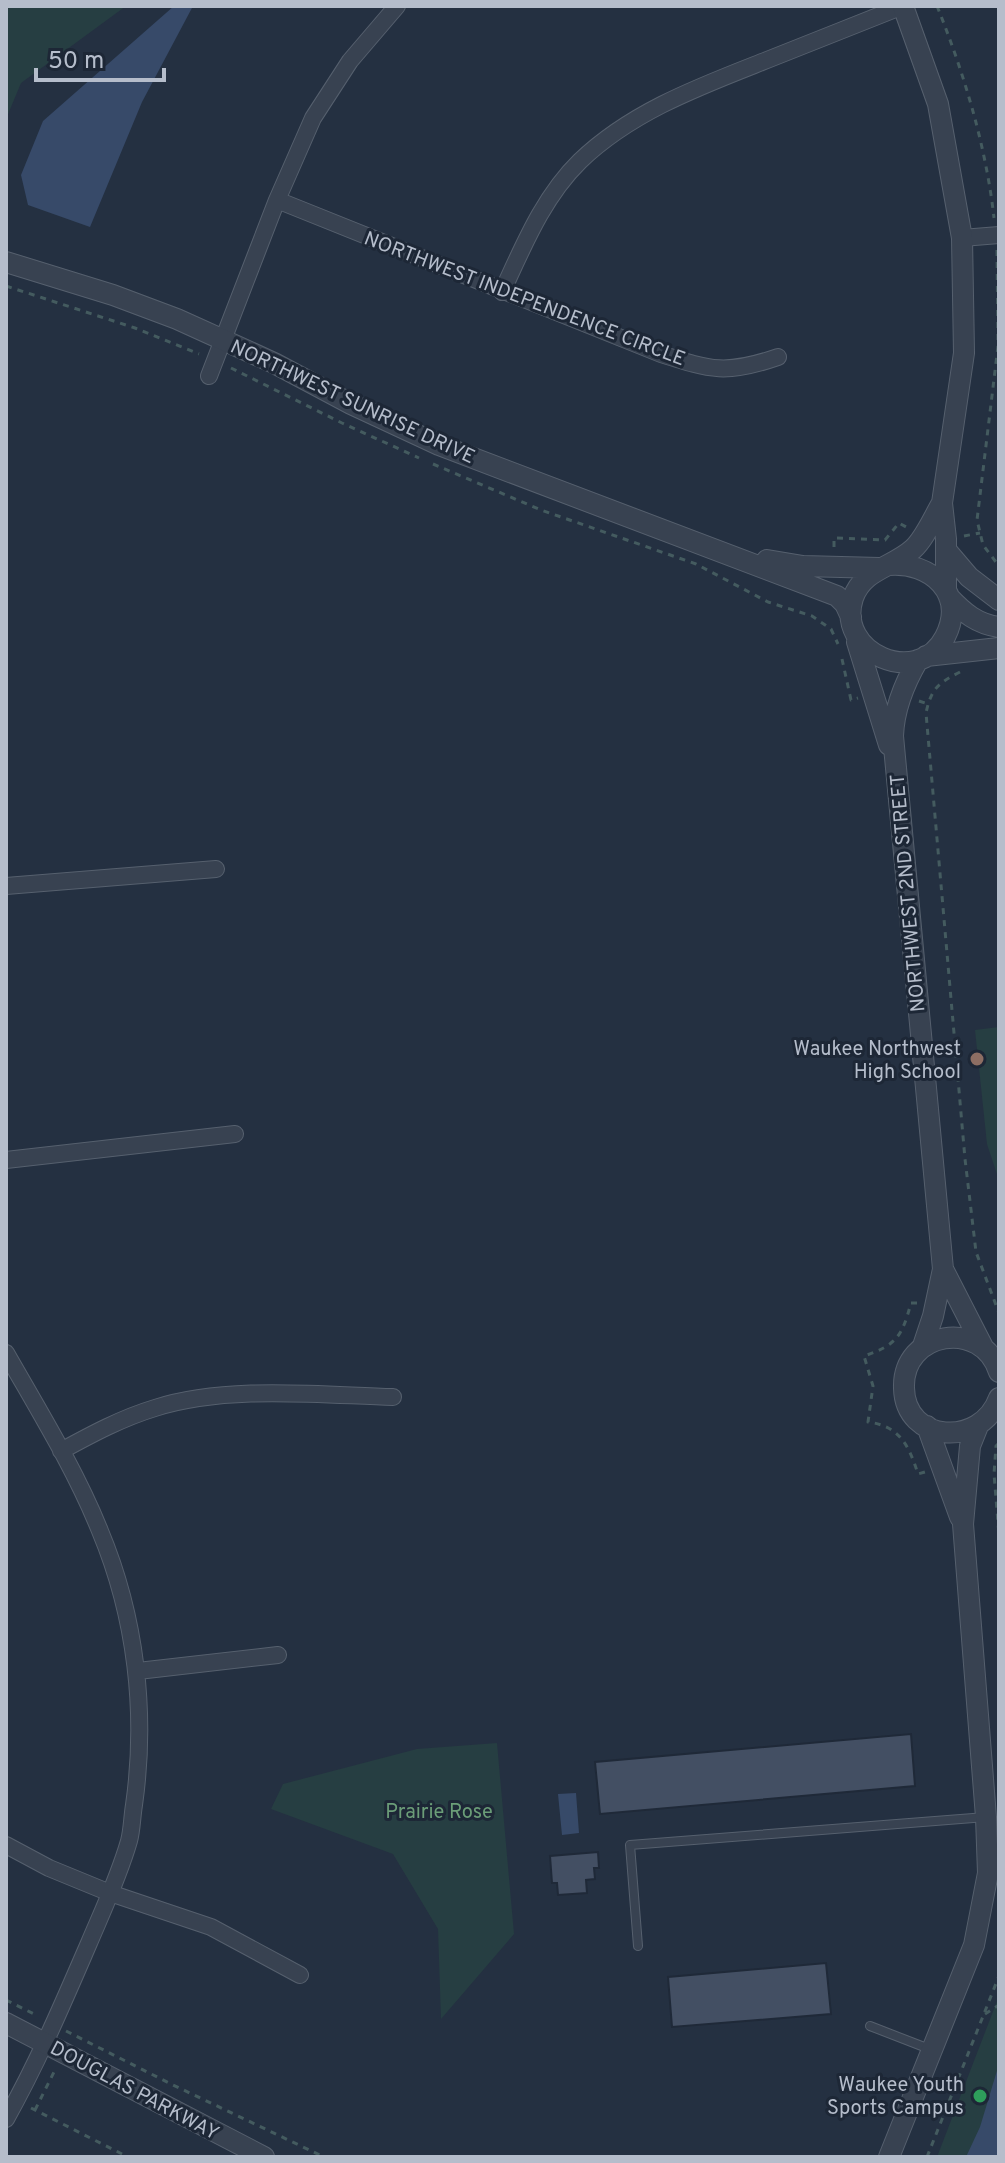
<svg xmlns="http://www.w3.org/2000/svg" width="1005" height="2163" font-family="Overpass,sans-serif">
<rect width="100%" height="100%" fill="#243041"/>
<path fill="#263e42" d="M 6,6 L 126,6 L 21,83 L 6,119 Z
M 999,1027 L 999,1180 L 987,1144 L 975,1030 Z
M 497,1743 L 514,1934 L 441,2019 L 438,1929 L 393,1854 L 271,1809 L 283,1784 L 417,1749 Z
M 999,1996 L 999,2157 L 937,2157 Z"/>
<path fill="#374a69" d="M 174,6 L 193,6 L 142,102 L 90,227 L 28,205 L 21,175 L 43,121 Z
M 576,1793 L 579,1833 L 562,1835 L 558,1794 Z
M 999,2064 L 999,2157 L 966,2157 L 980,2127 Z"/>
<path fill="#434f63" stroke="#1f2938" stroke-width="2" d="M 911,1734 L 915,1786 L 600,1814 L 595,1762 Z
M 598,1852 L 599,1868 L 594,1868 L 595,1879 L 586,1880 L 587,1893 L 558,1895 L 557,1883 L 552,1883 L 550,1856 Z
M 826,1963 L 831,2014 L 672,2027 L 668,1977 Z"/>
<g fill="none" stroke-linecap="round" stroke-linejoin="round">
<defs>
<path id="service" d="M 638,1946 L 630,1845 L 986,1817
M 870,2026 L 932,2050"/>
<path id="minor" d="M 277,200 L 661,354 C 711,370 726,375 778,357
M 962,238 L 999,235
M 502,292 C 523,247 543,197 580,161 C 632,111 701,86 767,60 C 812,42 858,24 903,6
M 209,376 L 277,200 L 313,118 L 350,61 L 397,6
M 6,886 L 216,869
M 6,1160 L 235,1134
M 6,1353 C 39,1411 75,1469 100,1531 C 136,1617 147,1713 134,1805 C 132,1817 132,1830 129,1841 C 119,1876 103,1910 89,1943 C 63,2003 38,2062 6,2119
M 61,1451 C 92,1434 122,1418 155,1408 C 226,1385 320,1395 393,1397
M 138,1671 L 278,1655
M 6,1845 L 49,1868 L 110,1893 L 211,1927 L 300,1975"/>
<path id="tertiary" d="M 903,6 L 938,104 L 962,238 L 964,353 L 942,503 L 946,539 L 946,590
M 6,262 L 113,295 L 177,319 L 274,363 L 351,404 L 439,445 L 837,596 L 845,604 L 851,617
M 946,550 L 969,577 L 999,600
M 767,560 L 803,566 L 879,568
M 888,565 C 931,561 967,594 945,637 C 918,689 835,653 853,598 C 863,569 892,568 913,549 C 925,538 933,518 942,503
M 949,597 C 964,613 977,624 999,627
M 857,642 L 889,745
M 926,656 L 999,648
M 918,660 C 904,684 894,709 893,736 L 943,1269 L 933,1316 L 923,1346
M 943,1269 L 983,1347
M 999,1372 C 982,1318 902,1331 904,1388 C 905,1443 981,1448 999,1398
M 927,1426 L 960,1517
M 6,2023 L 264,2157
M 889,2157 L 974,1945 L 988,1873 L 986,1817 L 963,1524 L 970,1446 L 978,1426"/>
</defs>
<use href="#service" stroke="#56606e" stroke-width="10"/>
<use href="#minor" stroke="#56606e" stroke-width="18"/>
<use href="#tertiary" stroke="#56606e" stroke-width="22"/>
<path stroke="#445b5f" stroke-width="3" stroke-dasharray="6 6" stroke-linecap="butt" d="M 937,6 C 964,73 986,146 994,218
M 997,250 L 998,346 L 977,520 L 983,545 L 999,566
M 6,286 L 135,328 L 199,354
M 231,368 L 342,423 L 419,458
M 433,464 L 541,510 L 696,564 L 768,602 L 812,616 L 831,629 L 838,644
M 964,536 L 980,533
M 834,547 L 834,538 L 885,540 L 899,523 L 908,528
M 842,659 L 851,700 L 858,698
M 960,672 C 938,683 931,689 926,713 L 965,1159 L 976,1252 L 999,1313
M 919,701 L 928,704
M 917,1303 L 911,1303 C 902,1336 897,1345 864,1356 L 873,1386 L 868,1422 C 900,1426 909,1446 918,1474 L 925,1472
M 999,1443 L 996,1446 L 994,1474 L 999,1535
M 6,2000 L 38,2016
M 985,2014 L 999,2005
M 66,2031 L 173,2085 L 324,2157
M 31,2108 L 128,2157
M 35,2110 L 55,2070
M 927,2157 L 999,1976"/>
<use href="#service" stroke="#384251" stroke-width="8"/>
<use href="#minor" stroke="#384251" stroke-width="16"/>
<use href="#tertiary" stroke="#384251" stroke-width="20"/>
</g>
<circle fill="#8d6e63" stroke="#1d2736" stroke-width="3" cx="977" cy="1059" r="8"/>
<circle fill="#2e9e5b" stroke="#1d2736" stroke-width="3" cx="980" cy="2096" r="8"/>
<g text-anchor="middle" stroke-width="6" stroke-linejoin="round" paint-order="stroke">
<g font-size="20" fill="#b5bdcb" stroke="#1d2736">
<text transform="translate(525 298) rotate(21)" y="7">NORTHWEST INDEPENDENCE CIRCLE</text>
<text transform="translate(353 401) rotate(25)" y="7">NORTHWEST SUNRISE DRIVE</text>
<text transform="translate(907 893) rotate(-95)" y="7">NORTHWEST 2ND STREET</text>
<text transform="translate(135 2090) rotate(28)" y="7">DOUGLAS PARKWAY</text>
</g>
<g font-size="20" fill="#b5bdcb" stroke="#1d2736" text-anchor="end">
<text x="961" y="1055">Waukee Northwest<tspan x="961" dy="23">High School</tspan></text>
<text x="964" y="2091">Waukee Youth<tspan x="964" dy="23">Sports Campus</tspan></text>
</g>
<g font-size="20" fill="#6b9d78" stroke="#1d2736">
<text x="439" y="1818">Prairie Rose</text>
</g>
</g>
<rect width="1005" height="2163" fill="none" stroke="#b5bdcb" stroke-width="16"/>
<path d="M36 68v12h128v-12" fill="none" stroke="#b5bdcb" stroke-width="4"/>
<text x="48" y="68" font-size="24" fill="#b5bdcb" stroke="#1d2736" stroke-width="6" paint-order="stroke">50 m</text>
</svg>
